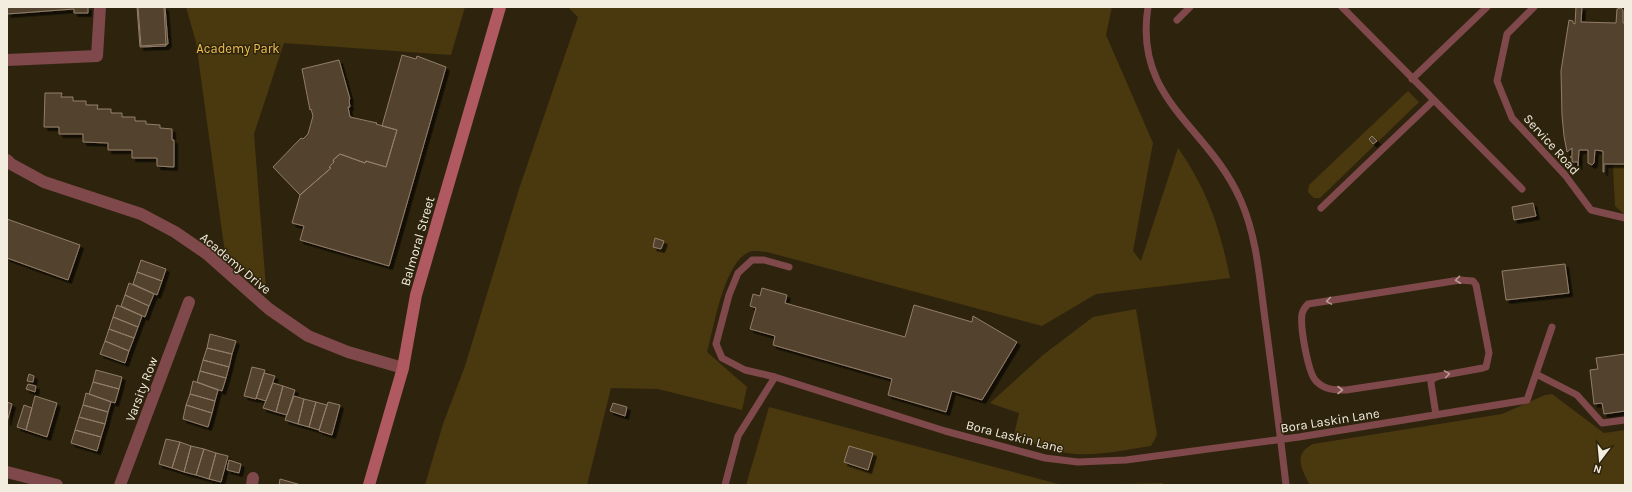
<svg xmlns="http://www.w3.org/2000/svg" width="1632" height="492" font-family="Karla,sans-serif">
<defs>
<filter id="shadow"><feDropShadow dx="3.5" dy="3.5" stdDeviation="0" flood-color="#0009"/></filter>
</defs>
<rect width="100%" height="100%" fill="#2e240d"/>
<path fill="#4a390f" d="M 186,7 L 465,7 L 451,55 L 284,43 L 254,134 L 266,288 L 225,253 L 196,42 Z
M 568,7 L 1112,7 L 1106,35 L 1153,143 L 1133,251 L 1141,261 L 1178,148 C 1207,189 1220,228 1230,278 L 1096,294 L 1042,326 L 767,252 C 762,252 754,250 749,252 C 724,262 714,327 707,352 L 747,387 L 742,410 L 658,389 L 611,388 L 587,485 L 425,485 L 443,424 L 465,366 L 519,189 L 578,17 Z
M 1625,63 L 1625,215 L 1615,206 L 1609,85 Z
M 1408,91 L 1419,102 L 1320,198 L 1314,198 L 1308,192 L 1309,185 Z
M 1136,309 L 1157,435 L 1151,446 C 1124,450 1095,457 1067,453 C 1049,450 1031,442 1014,435 L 1019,413 L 990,403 L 1043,355 L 1093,317 Z
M 1552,394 L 1604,433 L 1625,430 L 1625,485 L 1310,485 C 1301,469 1293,454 1313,444 L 1502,414 L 1545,395 Z
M 769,407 L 1062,485 L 746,485 Z
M 1163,483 L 1163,485 L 1072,485 Z"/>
<path fill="#53422e" stroke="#927e69" filter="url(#shadow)" d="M 7,7 L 88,7 L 88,13 L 74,13 L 74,9 L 7,14 Z
M 137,7 L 164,7 L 166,46 L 140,47 Z
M 138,7 L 165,7 L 168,44 L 141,46 Z
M 1576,7 L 1582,7 L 1581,22 L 1616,23 L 1617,9 L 1621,8 L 1623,10 L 1623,23 L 1625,23 L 1625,164 L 1604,164 L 1604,172 L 1603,172 L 1603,151 L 1595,150 L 1594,163 L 1592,165 L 1588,163 L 1588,150 L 1579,150 L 1578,166 L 1578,162 L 1572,162 L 1572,157 L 1570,157 L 1572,156 L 1572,148 L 1567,152 L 1564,136 L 1562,115 L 1561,71 L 1569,20 L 1573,21 L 1573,23 L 1575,24 Z
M 402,55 L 416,59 L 417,56 L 446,67 L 389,266 L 300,240 L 304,226 L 292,223 L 300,195 L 331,168 L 329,167 L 334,162 L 333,160 L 340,154 L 365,163 L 366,161 L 386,167 L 397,130 L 382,126 Z
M 339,60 L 350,99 L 349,100 L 350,107 L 348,107 L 350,117 L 377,123 L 376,124 L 397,130 L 386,167 L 366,161 L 365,163 L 340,154 L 333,160 L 334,162 L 329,167 L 331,168 L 300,195 L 273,167 L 301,138 L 303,139 L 308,134 L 313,116 L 311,109 L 310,110 L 302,69 Z
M 45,93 L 62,93 L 61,97 L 73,97 L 73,101 L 86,101 L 86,105 L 98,105 L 97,109 L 111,109 L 111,113 L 122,113 L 122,117 L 135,117 L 135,121 L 146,121 L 146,124 L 160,125 L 160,128 L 172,129 L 172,140 L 174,140 L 174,167 L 157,166 L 157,158 L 132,158 L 132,150 L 108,150 L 108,143 L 83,142 L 83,134 L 59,134 L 59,127 L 44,127 Z
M 1372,136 L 1377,141 L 1373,144 L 1369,139 Z
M 1533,203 L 1536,216 L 1514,220 L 1512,207 Z
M 7,219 L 80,245 L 68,280 L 7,258 Z
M 655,238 L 664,241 L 661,249 L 653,247 Z
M 141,260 L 166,269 L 162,281 L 137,272 Z
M 1565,264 L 1569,293 L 1506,300 L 1502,271 Z
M 137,272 L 162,281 L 157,295 L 133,284 Z
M 129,283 L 154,294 L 149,306 L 125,295 Z
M 762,288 L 787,295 L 785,303 L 905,337 L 914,305 L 972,322 L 973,316 L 1017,342 L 982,400 L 952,391 L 946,412 L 888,395 L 892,379 L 773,345 L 775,336 L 750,329 L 756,308 L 750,306 L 753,294 L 760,296 Z
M 125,295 L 149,306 L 145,317 L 121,306 Z
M 117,305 L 142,316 L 138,327 L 113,317 Z
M 113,317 L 138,327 L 134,338 L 109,329 Z
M 109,329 L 134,338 L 129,351 L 105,341 Z
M 210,334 L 236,341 L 232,354 L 207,348 Z
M 105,341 L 129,351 L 125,363 L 100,354 Z
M 207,348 L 232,354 L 229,367 L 203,360 Z
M 1625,354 L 1625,411 L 1604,414 L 1602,403 L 1594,404 L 1590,370 L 1598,369 L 1596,358 Z
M 203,360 L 229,367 L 226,378 L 200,371 Z
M 252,367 L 265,370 L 256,399 L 244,396 Z
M 96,370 L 122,377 L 119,389 L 93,382 Z
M 200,371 L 226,378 L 222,391 L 197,382 Z
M 264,373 L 275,376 L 266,401 L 256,398 Z
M 29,374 L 34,376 L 33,382 L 27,381 Z
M 193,381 L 218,390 L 215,401 L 190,394 Z
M 93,382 L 119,389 L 115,403 L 89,394 Z
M 273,383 L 283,386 L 276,412 L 263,408 Z
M 28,384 L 36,386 L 35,392 L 26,389 Z
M 283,386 L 295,390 L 287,415 L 276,412 Z
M 86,393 L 111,402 L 108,412 L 83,405 Z
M 190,394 L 215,401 L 212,413 L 186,405 Z
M 35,396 L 57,403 L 47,437 L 26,430 Z
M 294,396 L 304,399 L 298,424 L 285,420 Z
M 304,399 L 316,402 L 309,427 L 298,424 Z
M 7,402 L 12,404 L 7,422 Z
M 316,402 L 327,405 L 319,430 L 309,427 Z
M 328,402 L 340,405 L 332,435 L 319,431 Z
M 613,403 L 627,407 L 625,416 L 610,411 Z
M 24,405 L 32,408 L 26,430 L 17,427 Z
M 83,405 L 108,412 L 105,424 L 79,417 Z
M 186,405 L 212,413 L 208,427 L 183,419 Z
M 79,417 L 105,424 L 101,437 L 75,430 Z
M 75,430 L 101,437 L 97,451 L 71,443 Z
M 166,439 L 180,442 L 172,468 L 159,464 Z
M 180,442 L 191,446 L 184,472 L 172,468 Z
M 191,446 L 204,449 L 196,475 L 184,472 Z
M 849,446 L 873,453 L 868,470 L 844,462 Z
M 204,449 L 216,453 L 209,479 L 196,475 Z
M 216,453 L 228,456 L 221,482 L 209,479 Z
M 229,460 L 241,464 L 239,473 L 227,470 Z
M 280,479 L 301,485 L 279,485 Z"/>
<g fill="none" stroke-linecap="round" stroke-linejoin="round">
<path stroke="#7f484b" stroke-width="7" d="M 1148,7 C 1133,101 1209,126 1241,201 C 1258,240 1260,285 1266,326 C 1273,379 1280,432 1286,485
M 1342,7 L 1522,189
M 1534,7 L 1507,34 L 1497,81 L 1512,118 L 1565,175 L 1591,210 L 1625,218
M 1177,20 L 1190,7
M 1412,79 L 1487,7
M 1321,208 L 1434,100
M 789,267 L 764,260 L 752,260 L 738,273 L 729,295 L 716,344 L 722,358 L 745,370 L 775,377 L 945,431 L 1045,458 L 1078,462 L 1126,460 L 1299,437 L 1527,400 L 1552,327
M 1536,374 L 1577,395 L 1602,423 L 1625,420
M 1436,415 L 1431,383 L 1432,379 L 1439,376 L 1483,368 L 1486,367 L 1489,353 L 1476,285 L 1473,281 L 1460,280 L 1308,304 C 1305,307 1303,310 1302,314 C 1300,327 1308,373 1316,381 C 1325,390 1334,390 1346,390 L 1439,376
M 725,485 L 738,436 L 775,377"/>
<path stroke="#7f484b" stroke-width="12" d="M 7,60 L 97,56 L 100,7
M 7,160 L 11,164 L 44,182 L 141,214 L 175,232 L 207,254 L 269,309 L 308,336 L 348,352 L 403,368
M 7,472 L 57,485
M 120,485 L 189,302
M 252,485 L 253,478"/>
<path stroke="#b05960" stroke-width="12" d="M 369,485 L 403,368 L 416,295 L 500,7"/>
</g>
<defs><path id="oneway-chevron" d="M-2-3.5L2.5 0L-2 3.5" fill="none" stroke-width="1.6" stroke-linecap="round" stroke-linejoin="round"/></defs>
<g stroke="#b99a95">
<use href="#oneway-chevron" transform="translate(1458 280) rotate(173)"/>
<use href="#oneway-chevron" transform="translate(1329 301) rotate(171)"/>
<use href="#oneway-chevron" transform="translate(1447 374) rotate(-9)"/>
<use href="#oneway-chevron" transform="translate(1340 390)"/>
</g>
<g text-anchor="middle" stroke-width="3" stroke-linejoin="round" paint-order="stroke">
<g font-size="13" fill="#efc050" stroke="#2e240d">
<text x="238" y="53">Academy Park</text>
</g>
<g font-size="13" fill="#f3eddf" stroke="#2e240d">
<text transform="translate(1552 144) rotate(48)" y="5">Service Road</text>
<text transform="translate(417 241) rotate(-74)" y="5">Balmoral Street</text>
<text transform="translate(236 263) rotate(40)" y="5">Academy Drive</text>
<text transform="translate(141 389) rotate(-69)" y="5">Varsity Row</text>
<text transform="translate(1330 420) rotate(-9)" y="5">Bora Laskin Lane</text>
<text transform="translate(1015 436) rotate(14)" y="5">Bora Laskin Lane</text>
</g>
</g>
<rect width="1632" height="492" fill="none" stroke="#f3eddf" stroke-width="16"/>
<g transform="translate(1600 460) rotate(196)" stroke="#2e240d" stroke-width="3" paint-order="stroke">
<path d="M0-3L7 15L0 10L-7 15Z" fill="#f3eddf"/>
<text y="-6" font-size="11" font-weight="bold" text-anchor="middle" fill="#f3eddf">N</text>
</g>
</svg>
